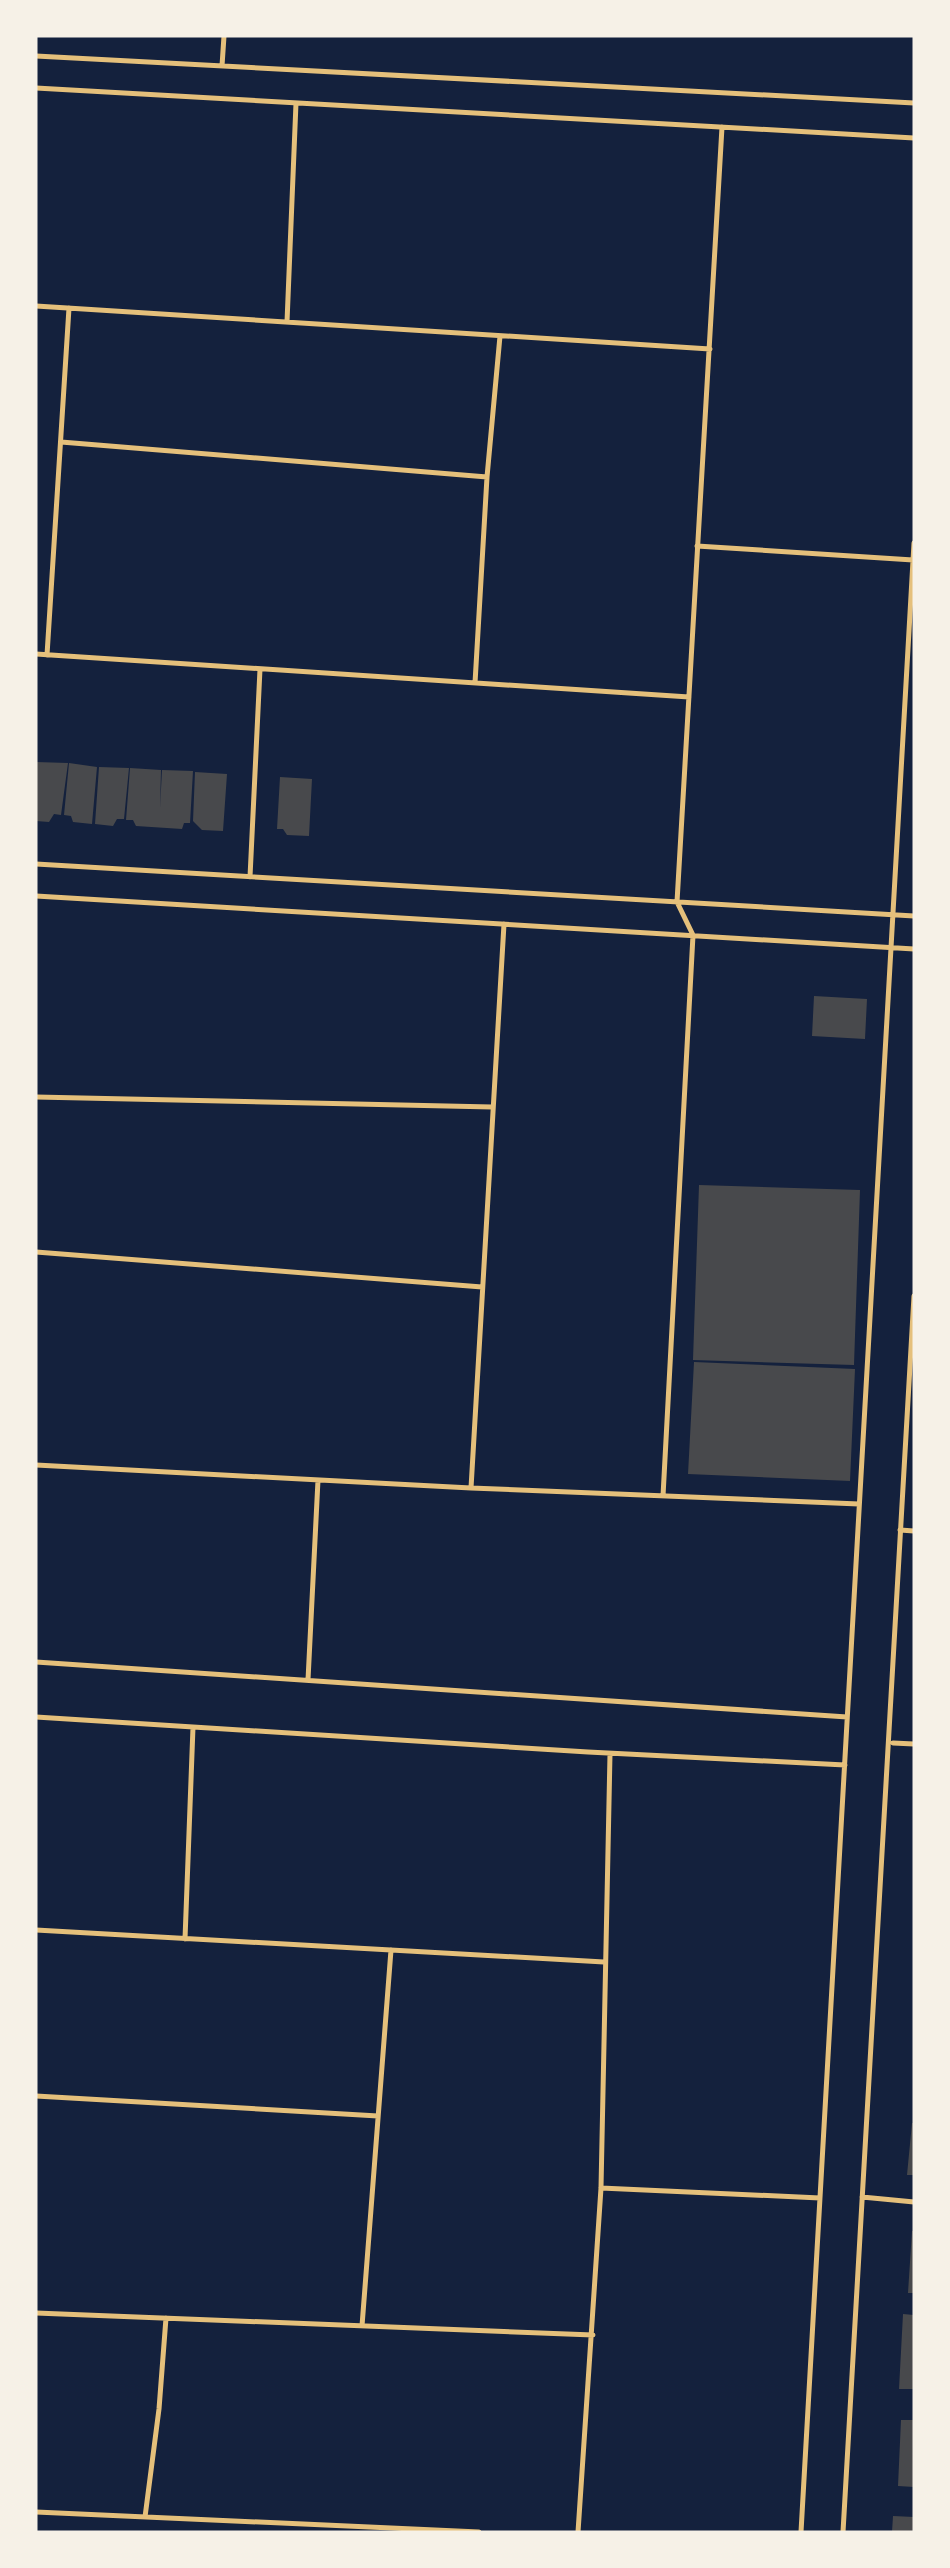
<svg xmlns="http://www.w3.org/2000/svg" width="950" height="2568" font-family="'Playfair Display',serif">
<rect width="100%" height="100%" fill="#14213d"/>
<path fill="#48494c" d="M 36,762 L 68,763 L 61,815 L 54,814 L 49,822 L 36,821 Z
M 69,763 L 97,767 L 92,824 L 73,822 L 71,816 L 64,815 Z
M 99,767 L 129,768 L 124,819 L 117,819 L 113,826 L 95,824 Z
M 130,768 L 161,770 L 160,808 L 162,770 L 193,771 L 190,823 L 184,823 L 182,829 L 136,826 L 133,820 L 126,820 Z
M 195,772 L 227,774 L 223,831 L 202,830 L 193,821 Z
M 280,777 L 312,779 L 309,836 L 287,835 L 283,829 L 277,829 Z
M 814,996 L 867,999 L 865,1039 L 812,1036 Z
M 699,1185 L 860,1190 L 854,1365 L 693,1360 Z
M 694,1362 L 855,1369 L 850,1481 L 688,1474 Z
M 912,2123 L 914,2123 L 914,2175 L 907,2175 Z
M 912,2231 L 914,2231 L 914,2293 L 908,2293 Z
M 903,2314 L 914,2315 L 914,2389 L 899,2389 Z
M 901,2420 L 914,2420 L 914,2487 L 898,2486 Z
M 893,2516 L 914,2517 L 914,2532 L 892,2532 Z"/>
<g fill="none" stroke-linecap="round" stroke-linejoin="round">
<path stroke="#e5c07b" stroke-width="5" d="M 36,56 L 914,103
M 222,66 L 224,36
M 36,88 L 914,138
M 36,306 L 710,349
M 287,322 L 296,103
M 61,442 L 487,477
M 697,546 L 913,560
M 36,654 L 689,697
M 47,655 L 69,308
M 475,683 L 487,477 L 500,336
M 36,864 L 914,916
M 250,877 L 260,669
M 36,896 L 914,949
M 36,1097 L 492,1107
M 36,1252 L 482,1287
M 36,1465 L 471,1488 L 859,1504
M 471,1488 L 504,924
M 663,1496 L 693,935 L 677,902 L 722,127
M 900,1530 L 914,1531
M 36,1662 L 847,1717
M 308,1680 L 318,1480
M 36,1717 L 588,1752 L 845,1765
M 893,1743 L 914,1744
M 36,1930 L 604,1962
M 185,1939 L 193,1727
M 36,2096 L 378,2116
M 601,2188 L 820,2198
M 862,2197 L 914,2202
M 36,2313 L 593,2335
M 362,2326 L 391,1950
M 36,2512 L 479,2532
M 145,2517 L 159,2409 L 166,2318
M 578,2532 L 601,2188 L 610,1754
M 801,2532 L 914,543
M 843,2532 L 914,1296"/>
</g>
<rect width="950" height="2568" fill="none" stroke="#f6f1e7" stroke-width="75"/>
</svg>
